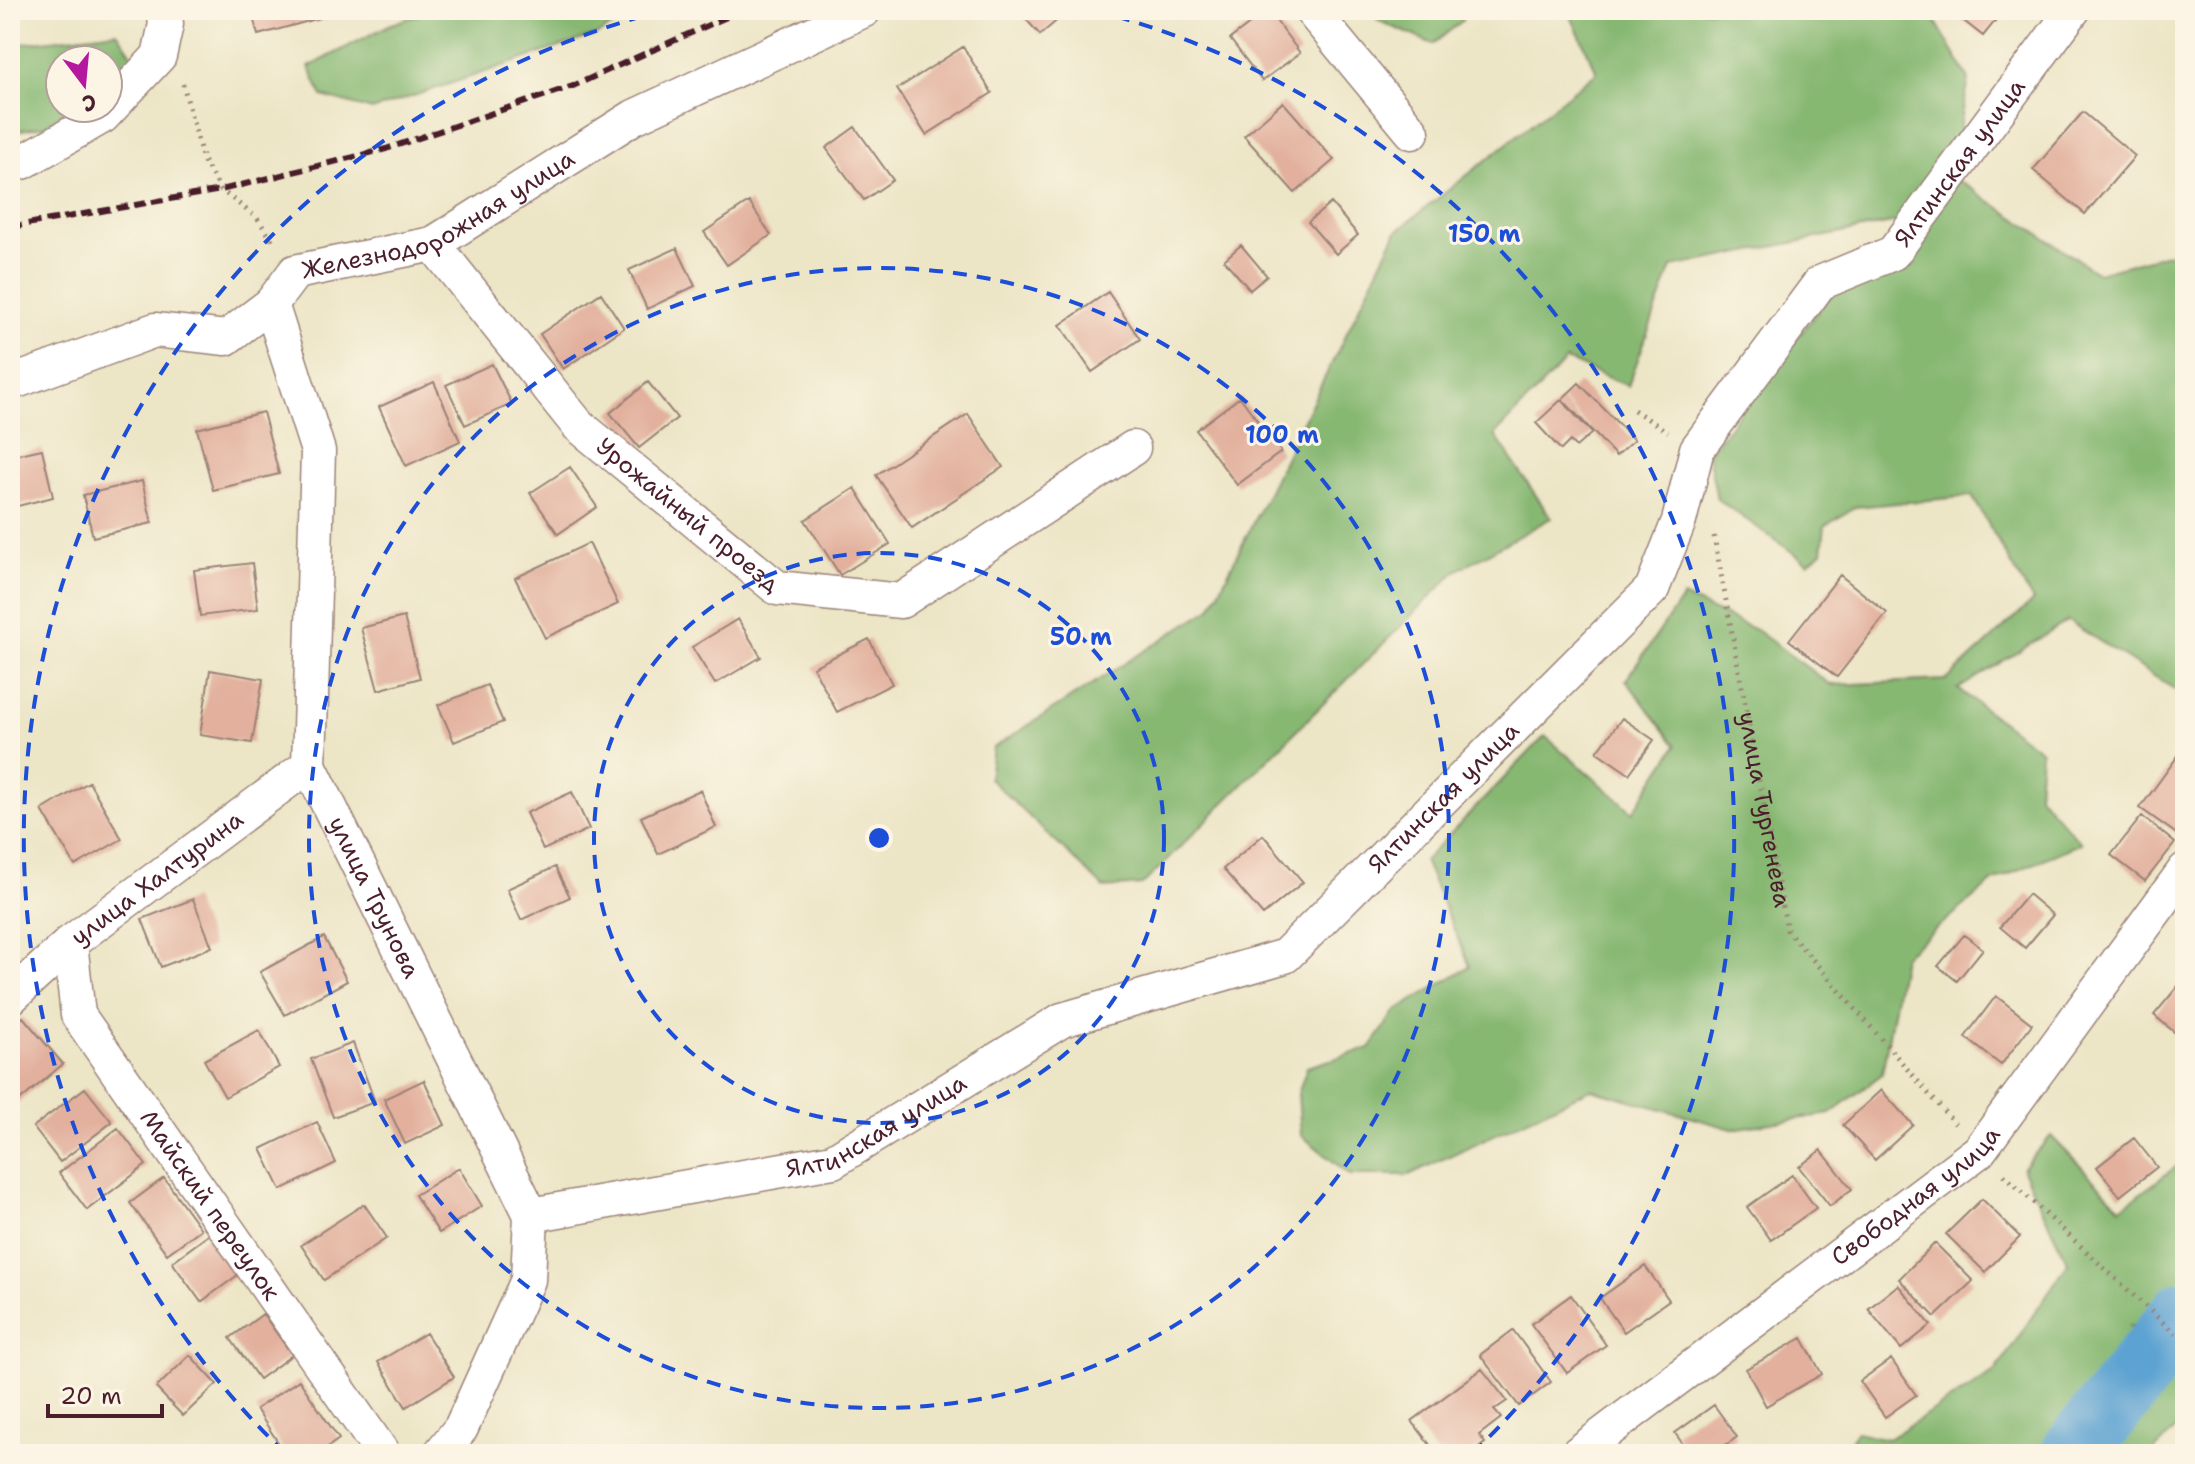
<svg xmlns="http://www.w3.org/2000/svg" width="2195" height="1464" font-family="'Shantell Sans',sans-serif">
<rect width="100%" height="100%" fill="#fcf5e5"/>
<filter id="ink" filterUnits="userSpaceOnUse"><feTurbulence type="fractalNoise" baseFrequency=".0125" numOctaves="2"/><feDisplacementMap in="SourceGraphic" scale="16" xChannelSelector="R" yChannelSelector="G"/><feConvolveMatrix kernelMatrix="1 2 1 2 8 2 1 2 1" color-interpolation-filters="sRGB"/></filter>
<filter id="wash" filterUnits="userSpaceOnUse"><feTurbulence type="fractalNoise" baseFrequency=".006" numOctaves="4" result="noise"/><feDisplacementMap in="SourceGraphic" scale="32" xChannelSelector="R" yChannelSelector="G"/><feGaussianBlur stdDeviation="1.8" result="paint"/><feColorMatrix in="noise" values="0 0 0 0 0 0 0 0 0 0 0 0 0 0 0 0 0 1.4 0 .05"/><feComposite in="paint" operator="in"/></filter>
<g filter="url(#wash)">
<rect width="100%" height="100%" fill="#ece5c6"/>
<path fill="#87b872" stroke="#686c4e" stroke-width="2" d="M 432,10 L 643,10 L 598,34 L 372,110 L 322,96 L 309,67 L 389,25 Z
M 1372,10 L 1462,10 L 1462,21 L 1433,44 L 1379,21 Z
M 1568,10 L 1929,10 L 1969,79 L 1954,158 L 1906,220 L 1672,267 L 1628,386 L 1566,360 L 1495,435 L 1551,518 L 1456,571 L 1142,885 L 1104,888 L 989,778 L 993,748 L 1211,608 L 1397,231 L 1597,72 Z
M 117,32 L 138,63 L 108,83 L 108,60 L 60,60 L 60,108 L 70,108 L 44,126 L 10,132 L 10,45 Z
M 1958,180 L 2098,273 L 2185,249 L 2185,696 L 2068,621 L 1958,689 L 2041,751 L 2038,795 L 2081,843 L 1994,881 L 1903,956 L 1882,1074 L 1830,1114 L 1732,1129 L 1591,1089 L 1409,1175 L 1350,1175 L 1301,1135 L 1298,1094 L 1307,1067 L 1370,1048 L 1396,1011 L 1470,966 L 1424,861 L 1545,736 L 1633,812 L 1676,746 L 1626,680 L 1683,597 L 1756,630 L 1831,685 L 1947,680 L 2033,601 L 1972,496 L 1855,507 L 1825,526 L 1822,552 L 1808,563 L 1717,499 L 1708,454 L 1832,293 Z
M 2051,1136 L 2121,1208 L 2181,1163 L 2185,1145 L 2185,1325 L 2129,1325 L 2185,1382 L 2185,1420 L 2151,1454 L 1841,1454 L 1856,1432 L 1888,1439 L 1995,1372 L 2068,1263 L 2022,1168 Z"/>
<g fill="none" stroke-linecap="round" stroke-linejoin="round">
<path stroke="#5ba2d2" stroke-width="68" d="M 2074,1454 L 2185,1314"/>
</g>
<g id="blocks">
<path fill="#e2b09d" d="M 251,10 L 337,10 L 338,13 L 258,35 Z
M 1018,10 L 1069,10 L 1040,35 Z
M 1268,10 L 1300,53 L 1262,81 L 1230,39 Z
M 1950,10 L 2004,10 L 1983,36 Z
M 963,47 L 992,93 L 926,135 L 897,89 Z
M 1283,102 L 1334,160 L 1295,193 L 1244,136 Z
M 2083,112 L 2135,156 L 2085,214 L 2033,170 Z
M 855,127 L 893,180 L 864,200 L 826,148 Z
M 749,202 L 771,235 L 727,265 L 704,232 Z
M 1331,203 L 1358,235 L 1336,254 L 1308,222 Z
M 1241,245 L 1267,276 L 1250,290 L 1224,260 Z
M 677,248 L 695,286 L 647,309 L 629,270 Z
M 1108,292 L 1140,339 L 1092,372 L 1060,325 Z
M 601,293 L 624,328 L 563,369 L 540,334 Z
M 492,364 L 512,404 L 465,425 L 446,385 Z
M 434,382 L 460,441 L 406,466 L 379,407 Z
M 648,382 L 677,418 L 639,448 L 610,413 Z
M 1579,383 L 1634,440 L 1616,456 L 1562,399 Z
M 1240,397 L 1281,452 L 1237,485 L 1196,430 Z
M 1561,400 L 1592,433 L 1576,447 L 1570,441 L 1561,450 L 1536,423 Z
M 263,412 L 279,474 L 213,490 L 197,429 Z
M 968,414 L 1003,467 L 912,528 L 876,475 Z
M 42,449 L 53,497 L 10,508 L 10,456 Z
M 570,467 L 597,507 L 558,534 L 530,493 Z
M 142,481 L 152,523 L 93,537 L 83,495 Z
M 855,488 L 890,544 L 840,575 L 805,520 Z
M 589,543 L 618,604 L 545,638 L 515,578 Z
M 252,563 L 258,609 L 200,616 L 194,570 Z
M 1840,575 L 1887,613 L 1837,677 L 1789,640 Z
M 404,617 L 420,678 L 378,690 L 361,628 Z
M 738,619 L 761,657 L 715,684 L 692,647 Z
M 869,639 L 892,684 L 837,712 L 813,667 Z
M 210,670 L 263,679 L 252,743 L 200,735 Z
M 487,685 L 503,722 L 454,742 L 438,705 Z
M 1622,718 L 1654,740 L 1629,774 L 1597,752 Z
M 2180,753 L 2185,757 L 2185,831 L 2181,837 L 2140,808 Z
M 89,782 L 122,839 L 75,866 L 42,810 Z
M 700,790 L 716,827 L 658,854 L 641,817 Z
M 572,792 L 589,829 L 543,850 L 526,813 Z
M 2142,816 L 2175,843 L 2145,881 L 2111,855 Z
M 1263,835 L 1303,882 L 1263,915 L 1223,869 Z
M 555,867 L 570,897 L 521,920 L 507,889 Z
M 2028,894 L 2053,915 L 2025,948 L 2000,927 Z
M 193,899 L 212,947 L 161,967 L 142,919 Z
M 1964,935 L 1983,949 L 1957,981 L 1938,966 Z
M 324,937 L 347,981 L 285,1015 L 260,972 Z
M 2179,985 L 2185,990 L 2185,1041 L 2154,1015 Z
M 1996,996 L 2032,1024 L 2001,1065 L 1965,1037 Z
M 23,1017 L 63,1064 L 17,1103 L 10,1094 L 10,1028 Z
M 259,1030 L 279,1067 L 225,1097 L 204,1060 Z
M 353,1043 L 375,1102 L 333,1117 L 311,1059 Z
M 424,1080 L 445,1125 L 405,1144 L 384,1099 Z
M 85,1088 L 112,1122 L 60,1162 L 33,1127 Z
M 1881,1090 L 1913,1125 L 1875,1160 L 1843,1125 Z
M 317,1122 L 336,1163 L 281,1190 L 261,1149 Z
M 118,1128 L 146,1165 L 87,1210 L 59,1173 Z
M 2134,1138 L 2157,1167 L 2120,1196 L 2097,1167 Z
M 1821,1150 L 1852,1189 L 1830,1206 L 1799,1167 Z
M 459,1168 L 482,1206 L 439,1233 L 415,1195 Z
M 1792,1175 L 1816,1208 L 1771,1240 L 1747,1207 Z
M 164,1178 L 201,1229 L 167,1254 L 130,1203 Z
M 1982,1199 L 2020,1237 L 1985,1272 L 1946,1234 Z
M 364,1204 L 387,1238 L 324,1280 L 301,1245 Z
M 210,1234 L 239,1274 L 201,1302 L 172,1262 Z
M 1935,1243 L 1973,1281 L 1935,1317 L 1899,1279 Z
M 1645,1266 L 1669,1300 L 1624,1332 L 1600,1298 Z
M 1898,1285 L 1931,1325 L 1901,1349 L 1868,1309 Z
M 1571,1295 L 1606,1345 L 1567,1373 L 1531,1324 Z
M 263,1314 L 292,1355 L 259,1379 L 230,1338 Z
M 1513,1330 L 1551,1382 L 1519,1406 L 1480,1355 Z
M 426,1333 L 454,1377 L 406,1407 L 378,1362 Z
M 1802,1338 L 1822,1374 L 1766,1406 L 1746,1369 Z
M 190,1355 L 217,1384 L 183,1416 L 156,1388 Z
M 1891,1359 L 1916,1395 L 1885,1417 L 1860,1381 Z
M 1482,1369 L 1507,1401 L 1494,1410 L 1501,1418 L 1479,1435 L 1485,1443 L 1470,1454 L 1437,1454 L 1412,1421 Z
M 299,1380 L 339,1439 L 318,1454 L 286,1454 L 256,1409 Z
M 1714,1405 L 1737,1437 L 1713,1454 L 1690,1454 L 1675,1433 Z"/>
</g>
</g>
<g filter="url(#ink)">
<use href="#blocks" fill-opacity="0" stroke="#9b8278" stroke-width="2"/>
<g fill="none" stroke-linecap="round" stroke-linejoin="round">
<defs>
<g id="minor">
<path d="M 1311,10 L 1412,132"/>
<path d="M 23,162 L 103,116 L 159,56 L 166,24 L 164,10"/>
<path id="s2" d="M 433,244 L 578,425 L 777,588 L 901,601 L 1133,448"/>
<path id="s3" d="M 271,304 L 318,451 L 309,765 L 531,1215 L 528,1280 L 461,1428 L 440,1454"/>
<path id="s4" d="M 10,380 L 19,380 L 155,330 L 226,338 L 271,304 L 295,272 L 433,244 L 634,117 L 864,10"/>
<path id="s5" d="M 70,943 L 78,1015 L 383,1454"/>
<path id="s6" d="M 10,998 L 70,943 L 309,765"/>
<path id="s7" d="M 531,1215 L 833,1161 L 1062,1020 L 1285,956 L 1652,589 L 1679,521 L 1697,449 L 1820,283 L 1893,253 L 2073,10"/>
<path id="s8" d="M 1577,1454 L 1979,1151 L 2185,870"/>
</g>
</defs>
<use href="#minor" stroke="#9b8278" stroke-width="37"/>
<g stroke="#9b8278" stroke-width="5" stroke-dasharray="2 6" stroke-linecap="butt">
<path d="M 183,84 L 203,160 L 221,190 L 257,218 L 275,244"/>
<path d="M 1634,410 L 1668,432"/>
<path id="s1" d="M 1714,536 L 1787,930 L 1955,1124"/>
<path d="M 2004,1175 L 2185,1343"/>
</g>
<use href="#minor" stroke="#fff" stroke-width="34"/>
<path stroke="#4a1f2b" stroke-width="6" stroke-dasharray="12 6" stroke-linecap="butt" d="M 10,227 L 221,190 L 386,149 L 573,86 L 742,10"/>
</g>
</g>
<g fill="none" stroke="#1d4ed8" stroke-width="4" stroke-dasharray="14 10">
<circle cx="879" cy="838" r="285"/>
<circle cx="879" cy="838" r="570"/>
<path d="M285 1453A855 855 0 0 1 665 10M1093 10A855 855 0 0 1 1473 1453"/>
</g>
<g text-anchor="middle" stroke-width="6" stroke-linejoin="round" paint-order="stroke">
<g font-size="24" fill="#4a1f2b" stroke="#fcf5e5">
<text dy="8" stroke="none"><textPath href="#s7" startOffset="1872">Ялтинская улица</textPath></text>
<text dy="8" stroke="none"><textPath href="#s4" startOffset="478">Железнодорожная улица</textPath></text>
<text dy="8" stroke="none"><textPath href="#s2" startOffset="374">Урожайный проезд</textPath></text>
<text dy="8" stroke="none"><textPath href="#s7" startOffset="1032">Ялтинская улица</textPath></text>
<text dy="8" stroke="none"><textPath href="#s1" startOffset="278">улица Тургенева</textPath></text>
<text dy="8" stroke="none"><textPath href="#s6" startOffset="190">улица Халтурина</textPath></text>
<text dy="8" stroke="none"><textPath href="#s3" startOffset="616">улица Трунова</textPath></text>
<text dy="8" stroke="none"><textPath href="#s7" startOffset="360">Ялтинская улица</textPath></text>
<text dy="8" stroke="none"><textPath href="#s8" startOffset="426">Свободная улица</textPath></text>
<text dy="8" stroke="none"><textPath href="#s5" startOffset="304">Майский переулок</textPath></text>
</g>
</g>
<circle cx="879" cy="838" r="12" fill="#1d4ed8" stroke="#fcf5e5" stroke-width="4"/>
<g font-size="24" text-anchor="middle" font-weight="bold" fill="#1d4ed8" stroke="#fcf5e5" stroke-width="6" stroke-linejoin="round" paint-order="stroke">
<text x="1484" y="242">150 m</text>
<text x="1282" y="443">100 m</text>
<text x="1081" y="645">50 m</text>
</g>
<rect width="2195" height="1464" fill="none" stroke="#fcf5e5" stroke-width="40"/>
<g transform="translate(84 84) rotate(164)"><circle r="38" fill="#fcf5e5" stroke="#b59f9b" stroke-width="2"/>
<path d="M0-6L14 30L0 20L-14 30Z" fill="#b5179e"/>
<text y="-12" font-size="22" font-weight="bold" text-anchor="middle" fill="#4a1f2b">С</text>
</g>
<path d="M48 1404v12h114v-12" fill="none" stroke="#4a1f2b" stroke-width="4"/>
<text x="60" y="1404" font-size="24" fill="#4a1f2b" stroke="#fcf5e5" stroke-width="6" paint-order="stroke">20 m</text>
</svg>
